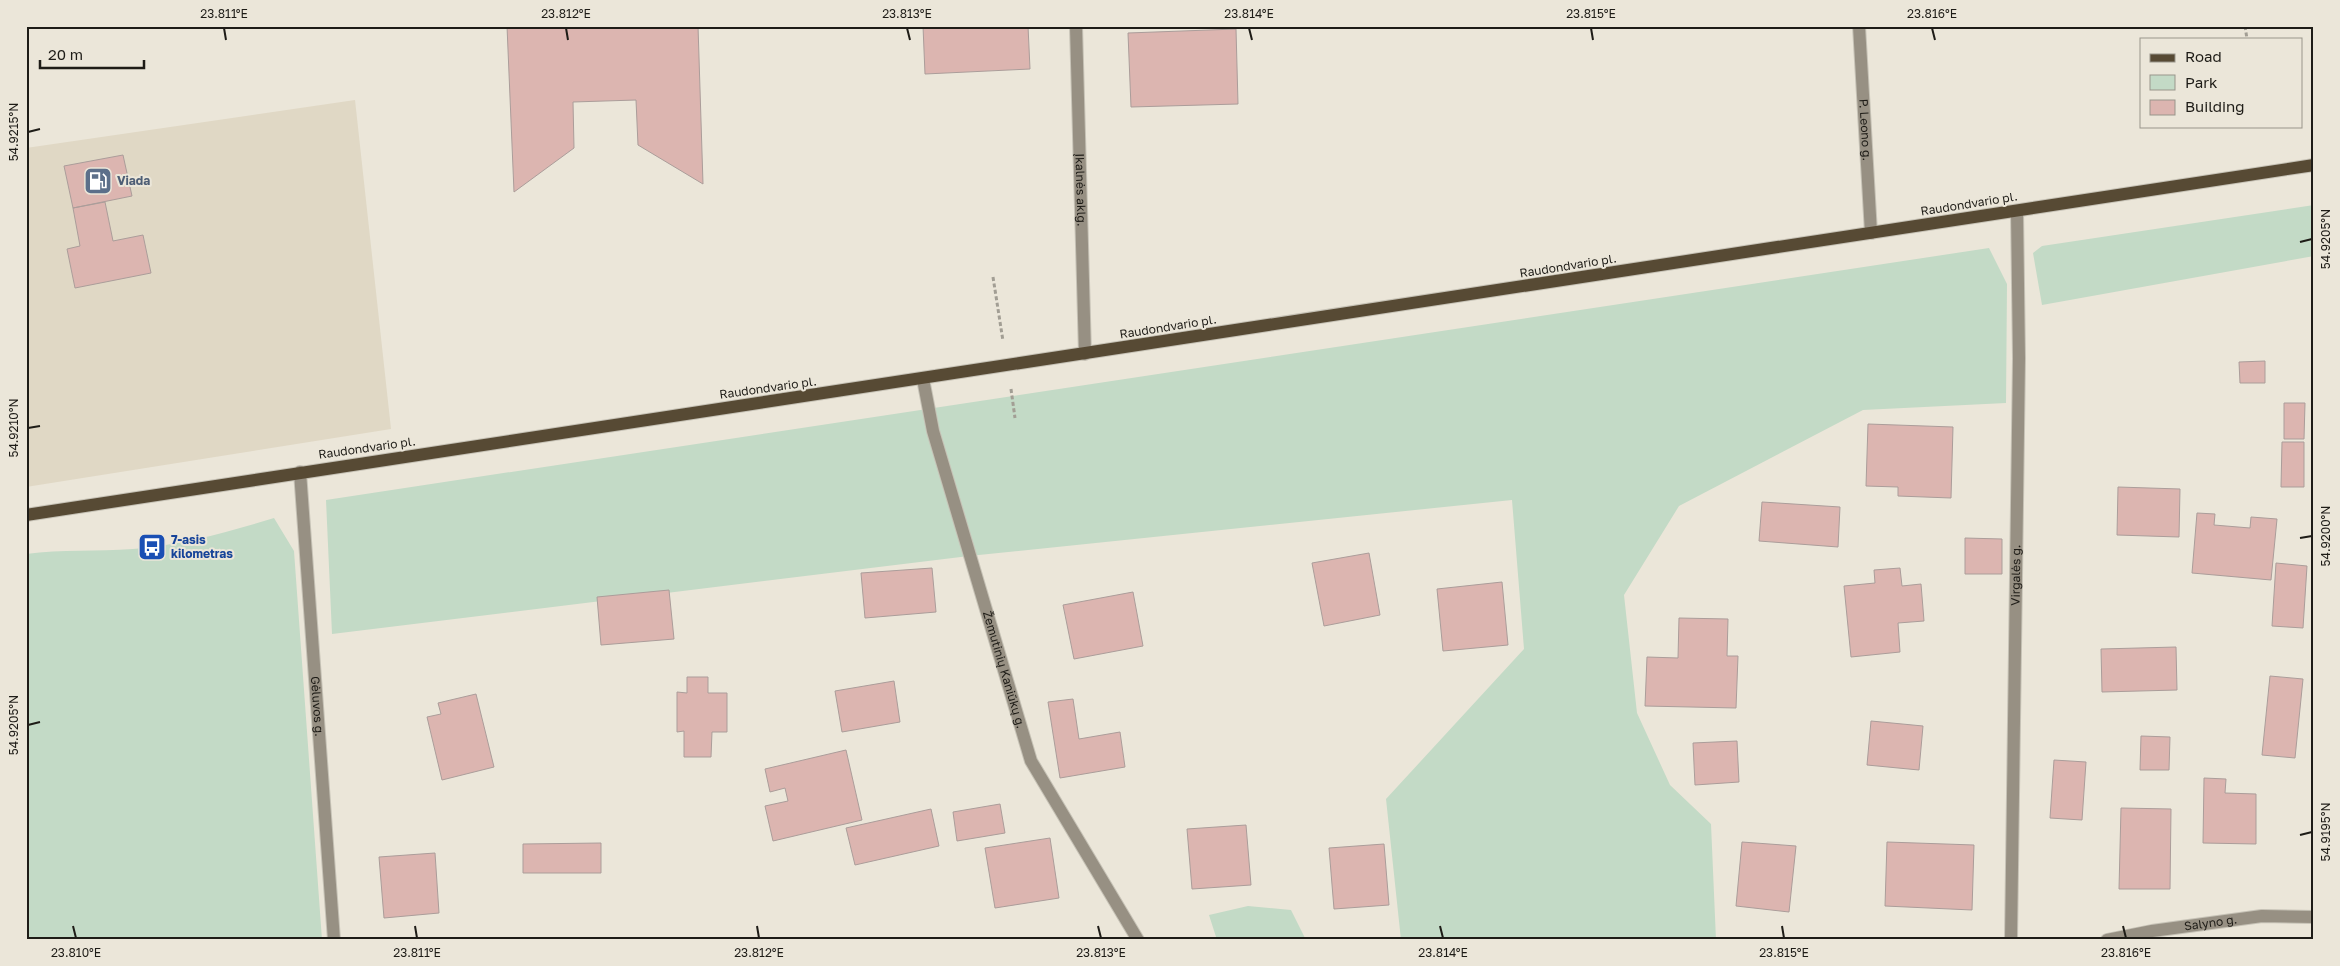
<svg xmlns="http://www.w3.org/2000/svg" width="2340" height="966" font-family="'Golos Text',sans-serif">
<rect width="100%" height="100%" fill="#ebe6d9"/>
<path fill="#e0d8c5" d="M 355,100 L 391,429 L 26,487 L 26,148 Z"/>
<path fill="#c3dac6" d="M 2314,205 L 2314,256 L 2042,305 L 2033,253 L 2042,246 Z
M 1989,248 L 2007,284 L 2006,403 L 1863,410 L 1679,506 L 1624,595 L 1637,713 L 1670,785 L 1711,824 L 1716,940 L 1401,940 L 1386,799 L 1524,649 L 1512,500 L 969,556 L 332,634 L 326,500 Z
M 274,518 L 294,551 L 322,940 L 26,940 L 26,554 C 62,549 97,552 133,549 C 181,545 228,532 274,518 Z
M 1248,906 L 1291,910 L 1306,940 L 1217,940 L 1209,915 Z"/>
<path fill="#dcb5b0" stroke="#ab9d9a" d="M 507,26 L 698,26 L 703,184 L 638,145 L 636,100 L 573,102 L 574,148 L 514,192 Z
M 923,26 L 1028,26 L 1030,69 L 925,74 Z
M 1236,29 L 1238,104 L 1131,107 L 1128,33 Z
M 123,155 L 132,196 L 73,208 L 64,166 Z
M 105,202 L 113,241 L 143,235 L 151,273 L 75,288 L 67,249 L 80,246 L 73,208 Z
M 2265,361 L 2265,383 L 2240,383 L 2239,362 Z
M 2284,403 L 2305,403 L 2304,439 L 2284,439 Z
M 1868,424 L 1953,427 L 1951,498 L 1898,496 L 1898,487 L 1866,486 Z
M 2282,442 L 2304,442 L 2304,487 L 2281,487 Z
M 2118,487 L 2180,489 L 2179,537 L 2117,535 Z
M 1762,502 L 1840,507 L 1838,547 L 1759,541 Z
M 2197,513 L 2215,514 L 2214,525 L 2250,528 L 2251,517 L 2277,519 L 2271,580 L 2192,573 Z
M 1965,538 L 2002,539 L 2002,574 L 1965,574 Z
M 1369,553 L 1380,615 L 1324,626 L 1312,563 Z
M 2276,563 L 2307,566 L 2303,628 L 2272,626 Z
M 932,568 L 936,612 L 865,618 L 861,573 Z
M 1900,568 L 1902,586 L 1921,584 L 1924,621 L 1898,623 L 1900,652 L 1851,657 L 1844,586 L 1875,583 L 1874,570 Z
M 1502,582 L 1508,645 L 1443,651 L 1437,589 Z
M 669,590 L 674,639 L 601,645 L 597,597 Z
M 1133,592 L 1143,646 L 1074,659 L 1063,605 Z
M 1679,618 L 1728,619 L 1727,656 L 1738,656 L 1736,708 L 1645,706 L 1647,657 L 1678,658 Z
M 2176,647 L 2177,690 L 2102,692 L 2101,649 Z
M 2270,676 L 2303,679 L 2295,758 L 2262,755 Z
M 687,677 L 708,677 L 708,693 L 727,693 L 727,732 L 712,732 L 711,757 L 684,757 L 684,731 L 677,732 L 677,692 L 687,693 Z
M 894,681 L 900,722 L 842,732 L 835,691 Z
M 476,694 L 494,767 L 442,780 L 427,717 L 441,714 L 438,703 Z
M 1073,699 L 1079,739 L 1120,732 L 1125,767 L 1060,778 L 1048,702 Z
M 1871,721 L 1923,726 L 1919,770 L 1867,765 Z
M 2141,736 L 2170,737 L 2169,770 L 2140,770 Z
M 1737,741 L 1739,782 L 1695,785 L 1693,743 Z
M 846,750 L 862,820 L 773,841 L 765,806 L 788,801 L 785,788 L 770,792 L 765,769 Z
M 2054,760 L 2086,762 L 2082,820 L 2050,818 Z
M 2204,778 L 2226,779 L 2225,793 L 2256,794 L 2256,844 L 2203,843 Z
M 1000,804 L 1005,833 L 957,841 L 953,812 Z
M 2121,808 L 2171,809 L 2170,889 L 2119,889 Z
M 931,809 L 939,846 L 855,865 L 846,828 Z
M 1246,825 L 1251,885 L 1192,889 L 1187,829 Z
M 1050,838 L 1059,898 L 995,908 L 985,848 Z
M 1742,842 L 1796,846 L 1789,912 L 1736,906 Z
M 1887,842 L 1974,845 L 1972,910 L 1885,906 Z
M 601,843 L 601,873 L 523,873 L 523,844 Z
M 1384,844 L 1389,905 L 1334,909 L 1329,848 Z
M 435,853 L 439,913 L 384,918 L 379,857 Z"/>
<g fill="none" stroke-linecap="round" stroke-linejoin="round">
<defs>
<g id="street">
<path id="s1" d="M 1076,26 L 1085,354"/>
<path id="s2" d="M 1859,26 L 1871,233"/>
<path id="s3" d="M 923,379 L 933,431 L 1031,761 L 1138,940"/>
<path id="s4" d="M 300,472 L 334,940"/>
<path id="s5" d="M 2011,940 L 2019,358 L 2017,211"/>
<path id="s6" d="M 2107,940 L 2152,931 L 2262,916 L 2314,917"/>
</g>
<path id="primary" d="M 26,515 L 2314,165"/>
</defs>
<use href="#street" stroke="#c6c2b6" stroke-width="14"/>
<use href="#primary" stroke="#c6c2b6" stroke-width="14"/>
<path stroke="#a29e94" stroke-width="3" stroke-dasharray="4 2.5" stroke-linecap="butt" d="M 2245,26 L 2247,39
M 993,277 L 1003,341
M 1011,389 L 1015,418"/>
<use href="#street" stroke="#979083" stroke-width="12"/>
<use href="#primary" stroke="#574a34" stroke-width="12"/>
</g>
<path fill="none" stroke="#1e1c17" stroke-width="2" d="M 224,28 L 226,40M 566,28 L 568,40M 907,28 L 910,40M 1249,28 L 1252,40M 1591,28 L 1593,40M 1932,28 L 1935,40M 28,132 L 40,129M 2300,242 L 2312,239M 28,428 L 40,426M 2300,538 L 2312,536M 28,725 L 40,722M 2300,835 L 2312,832M 73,926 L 76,938M 415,926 L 417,938M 757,926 L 759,938M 1098,926 L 1101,938M 1440,926 L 1443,938M 1782,926 L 1784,938M 2123,926 L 2126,938"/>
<defs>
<symbol id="fuel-square" viewBox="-11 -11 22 22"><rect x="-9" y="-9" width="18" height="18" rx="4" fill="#5c6f8a" stroke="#ebe6d9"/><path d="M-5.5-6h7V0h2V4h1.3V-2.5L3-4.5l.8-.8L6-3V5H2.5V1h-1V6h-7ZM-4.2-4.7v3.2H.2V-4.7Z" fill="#fff"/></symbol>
<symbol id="bus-square" viewBox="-11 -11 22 22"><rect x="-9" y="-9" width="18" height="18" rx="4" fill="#1a4fb4" stroke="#ebe6d9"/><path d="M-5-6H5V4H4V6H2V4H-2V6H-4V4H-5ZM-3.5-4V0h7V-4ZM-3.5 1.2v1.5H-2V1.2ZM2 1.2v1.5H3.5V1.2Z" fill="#fff"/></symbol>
</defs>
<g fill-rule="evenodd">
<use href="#fuel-square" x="82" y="165" width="32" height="32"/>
<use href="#bus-square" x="136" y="531" width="32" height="32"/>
</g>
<g text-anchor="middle" stroke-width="4" stroke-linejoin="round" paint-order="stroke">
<g font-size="12" fill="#1e1c17" stroke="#ebe6d9">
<text dy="4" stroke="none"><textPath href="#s2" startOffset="104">P. Leono g.</textPath></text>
<text dy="4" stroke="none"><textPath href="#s1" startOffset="164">Įkalnės aklg.</textPath></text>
<text transform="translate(1969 204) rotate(-9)" y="4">Raudondvario pl.</text>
<text transform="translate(1568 266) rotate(-9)" y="4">Raudondvario pl.</text>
<text transform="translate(1168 327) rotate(-9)" y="4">Raudondvario pl.</text>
<text transform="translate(768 388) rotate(-8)" y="4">Raudondvario pl.</text>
<text transform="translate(367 448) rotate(-8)" y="4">Raudondvario pl.</text>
<text dy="4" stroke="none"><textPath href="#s5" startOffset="365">Virgalės g.</textPath></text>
<text dy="4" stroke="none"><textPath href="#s3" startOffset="302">Žemutinių Kaniūkų g.</textPath></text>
<text dy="4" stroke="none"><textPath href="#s4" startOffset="235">Gėluvos g.</textPath></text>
<text dy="4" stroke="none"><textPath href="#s6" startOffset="105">Salyno g.</textPath></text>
</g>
<g font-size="12" font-weight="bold" fill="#4e5e75" stroke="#ebe6d9" text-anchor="start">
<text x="117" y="185">Viada</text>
</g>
<g font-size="12" font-weight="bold" fill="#164399" stroke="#ebe6d9" text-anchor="start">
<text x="171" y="544">7-asis<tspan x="171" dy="14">kilometras</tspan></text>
</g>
</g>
<rect width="2340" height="966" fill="none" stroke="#ebe6d9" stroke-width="55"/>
<rect x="2140" y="38" width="162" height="90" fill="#ebe6d9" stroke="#99958b"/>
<rect x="2150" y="54" width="25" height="8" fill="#574a34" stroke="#99958b"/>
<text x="2185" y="62" font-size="15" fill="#1e1c17">Road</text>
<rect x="2150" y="75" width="25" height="15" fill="#c3dac6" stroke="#99958b"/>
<text x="2185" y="88" font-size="15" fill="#1e1c17">Park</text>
<rect x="2150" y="100" width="25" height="15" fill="#dcb5b0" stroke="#99958b"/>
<text x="2185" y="112" font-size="15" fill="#1e1c17">Building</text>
<path d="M40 60v8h104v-8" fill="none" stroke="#1e1c17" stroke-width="2.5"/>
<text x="48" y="60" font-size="15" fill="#1e1c17" stroke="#ebe6d9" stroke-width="4" paint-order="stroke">20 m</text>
<rect x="28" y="28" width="2284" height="910" fill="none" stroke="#1e1c17" stroke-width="2"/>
<g font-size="12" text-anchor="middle" fill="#1e1c17">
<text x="224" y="18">23.811°E</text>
<text x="566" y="18">23.812°E</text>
<text x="907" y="18">23.813°E</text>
<text x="1249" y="18">23.814°E</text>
<text x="1591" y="18">23.815°E</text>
<text x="1932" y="18">23.816°E</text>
<text transform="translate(14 132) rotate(-90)" y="4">54.9215°N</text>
<text transform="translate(2326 239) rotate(-90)" y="4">54.9205°N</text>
<text transform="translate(14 428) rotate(-90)" y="4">54.9210°N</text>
<text transform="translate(2326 536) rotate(-90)" y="4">54.9200°N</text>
<text transform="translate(14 725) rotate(-90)" y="4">54.9205°N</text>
<text transform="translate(2326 832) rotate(-90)" y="4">54.9195°N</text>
<text x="76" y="957">23.810°E</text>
<text x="417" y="957">23.811°E</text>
<text x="759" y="957">23.812°E</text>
<text x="1101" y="957">23.813°E</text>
<text x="1443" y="957">23.814°E</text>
<text x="1784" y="957">23.815°E</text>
<text x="2126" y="957">23.816°E</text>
</g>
</svg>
